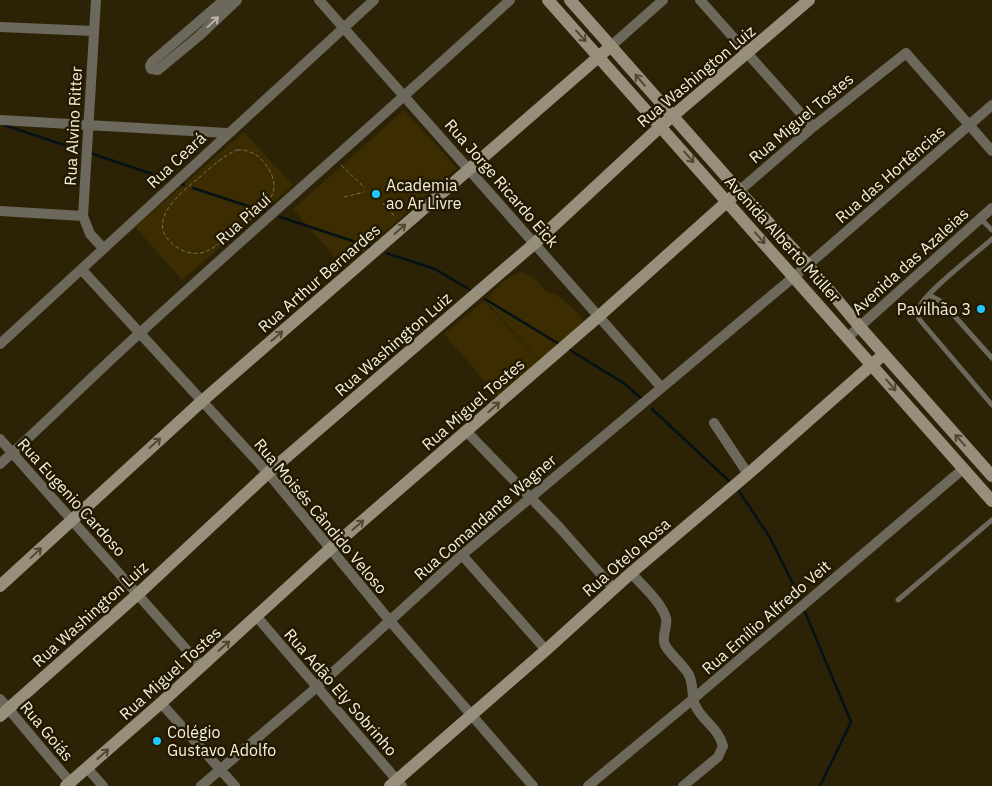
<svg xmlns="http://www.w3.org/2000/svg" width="992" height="786" font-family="'IBM Plex Sans',sans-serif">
<rect width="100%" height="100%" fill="#2c2307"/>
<path fill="#3b2d01" d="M 404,110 L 457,168 L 344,268 L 293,209 Z
M 244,132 L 293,185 L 182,280 L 135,227 Z
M 521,272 C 526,274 531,276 536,280 C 543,285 543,294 554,293 L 573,308 L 582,318 L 582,326 L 540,361 L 485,300 L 505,280 Z
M 484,301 L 540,362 L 498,396 L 444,334 Z"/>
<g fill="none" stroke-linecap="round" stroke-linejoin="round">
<path stroke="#041116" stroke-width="2.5" d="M 4,125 L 76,149
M 90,153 L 167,179
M 182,184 L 184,185
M 193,188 L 254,208
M 263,211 L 265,212
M 280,217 L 371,247
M 386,253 L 435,269 L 472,291
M 485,299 L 559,344
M 570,350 L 625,384 L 642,399
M 652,409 L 729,481
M 739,491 L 769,536 L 800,598
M 805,612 L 851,722 L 820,786"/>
<path stroke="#79715a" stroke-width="1" stroke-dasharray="4 2.5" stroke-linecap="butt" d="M 237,150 C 249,149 259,155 266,165 C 272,172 276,184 273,193 C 267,208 222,244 207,251 C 198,255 187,254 178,248 C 141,224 179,194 200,177 C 211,167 223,156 237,150 Z
M 341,165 L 365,188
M 344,197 L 364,192
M 383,203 L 396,218"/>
<path stroke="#6d685c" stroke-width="5" d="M 980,218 L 992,230
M 992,239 C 979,251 923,294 919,308 C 918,312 918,316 919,319 L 992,405
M 929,295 L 942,302 L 992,358
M 898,600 L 992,520"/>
<path stroke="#6d685c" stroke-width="10" d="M 96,0 L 83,216 L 90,234 L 103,248
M 224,0 L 152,62 L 150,66 L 151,69 L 158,70 L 199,36 L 237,0
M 319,0 L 661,387
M 700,0 L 813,127
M 0,27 L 93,31
M 611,46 L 663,0
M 0,120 L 227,133
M 739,191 L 813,127 L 906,53 L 992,151
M 0,211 L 83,216
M 82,270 L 268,473 L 390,621 L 533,786
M 848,337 L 992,208
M 0,344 L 374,0
M 714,423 L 748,474
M 466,431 L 559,527 L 614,589
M 0,439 L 201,666
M 0,464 C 48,421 93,375 141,332 C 263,220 388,112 510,0
M 462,555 L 546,650
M 631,573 C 642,585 662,603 666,618 C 668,627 661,636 665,645 C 671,656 683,664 689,675 C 694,685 691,696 695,705 C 702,721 718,727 723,746 L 718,757 L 683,786
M 257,617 L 402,786
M 0,699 L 70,782
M 161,703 L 235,786
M 87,768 L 103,786
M 201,786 L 317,687 L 462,555 L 808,265 L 992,105
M 588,786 L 693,699 L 963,469"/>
<path stroke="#978f7b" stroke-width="12" d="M 548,0 L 992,501
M 570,0 L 739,191 L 808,265 L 859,326 L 992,476
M 0,586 L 201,402 L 611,46
M 0,716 L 138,594 L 268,473 L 535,243 L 661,126 L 809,0
M 66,786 L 161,703 L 330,549 L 598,317 L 739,191
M 390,786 L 546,650 L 631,573 L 748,474 L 884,354"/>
</g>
<defs><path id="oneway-shaft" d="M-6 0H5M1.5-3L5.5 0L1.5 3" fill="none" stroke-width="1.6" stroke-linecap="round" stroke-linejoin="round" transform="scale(1.25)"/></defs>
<use stroke="#b8b3a4" href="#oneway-shaft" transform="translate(213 22) rotate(-43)"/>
<g stroke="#514831">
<use href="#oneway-shaft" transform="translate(581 36) rotate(48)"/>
<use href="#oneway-shaft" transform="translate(640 80) rotate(-131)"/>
<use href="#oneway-shaft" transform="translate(689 157) rotate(49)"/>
<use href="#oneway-shaft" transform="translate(400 229) rotate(-41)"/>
<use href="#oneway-shaft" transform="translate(760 238) rotate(49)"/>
<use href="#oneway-shaft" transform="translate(277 336) rotate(-41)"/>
<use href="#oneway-shaft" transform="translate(891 385) rotate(49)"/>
<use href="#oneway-shaft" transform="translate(494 407) rotate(-41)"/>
<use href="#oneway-shaft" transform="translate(960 440) rotate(-132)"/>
<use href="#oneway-shaft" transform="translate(155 443) rotate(-42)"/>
<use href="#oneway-shaft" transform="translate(358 525) rotate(-41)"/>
<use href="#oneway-shaft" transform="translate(36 553) rotate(-43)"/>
<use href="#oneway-shaft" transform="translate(224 646) rotate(-42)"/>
<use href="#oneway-shaft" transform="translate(103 754) rotate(-41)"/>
</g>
<g fill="#20c9fd" stroke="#221900" stroke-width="2">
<circle cx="376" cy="194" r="5"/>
<circle cx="981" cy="309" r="5"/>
<circle cx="157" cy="741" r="5"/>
</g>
<g text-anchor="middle" stroke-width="5" stroke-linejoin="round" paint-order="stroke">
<g font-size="16" fill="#f5f0df" stroke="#221900">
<text transform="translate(696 76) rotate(-40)" y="6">Rua Washington Luiz</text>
<text transform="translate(801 118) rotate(-40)" y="6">Rua Miguel Tostes</text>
<text transform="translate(73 126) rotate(-87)" y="6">Rua Alvino Ritter</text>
<text transform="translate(176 160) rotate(-43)" y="6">Rua Ceará</text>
<text transform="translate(890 174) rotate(-41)" y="6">Rua das Hortências</text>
<text transform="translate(502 183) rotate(49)" y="6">Rua Jorge Ricardo Eick</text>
<text transform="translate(243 219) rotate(-42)" y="6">Rua Piauí</text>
<text transform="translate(783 239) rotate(48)" y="6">Avenida Alberto Müller</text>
<text transform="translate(910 261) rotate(-42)" y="6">Avenida das Azaleias</text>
<text transform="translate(319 278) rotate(-41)" y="6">Rua Arthur Bernardes</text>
<text transform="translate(393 344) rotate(-41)" y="6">Rua Washington Luiz</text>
<text transform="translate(473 404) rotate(-41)" y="6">Rua Miguel Tostes</text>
<text transform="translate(72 497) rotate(48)" y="6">Rua Eugenio Cardoso</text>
<text transform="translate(321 516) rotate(50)" y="6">Rua Moisés Cândido Veloso</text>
<text transform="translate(485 517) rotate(-41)" y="6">Rua Comandante Wagner</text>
<text transform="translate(626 557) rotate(-41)" y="6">Rua Otelo Rosa</text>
<text transform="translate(90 614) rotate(-42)" y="6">Rua Washington Luiz</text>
<text transform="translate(766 617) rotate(-41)" y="6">Rua Emílio Alfredo Veit</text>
<text transform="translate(170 673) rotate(-42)" y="6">Rua Miguel Tostes</text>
<text transform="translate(341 692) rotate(49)" y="6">Rua Adão Ely Sobrinho</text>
<text transform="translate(47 731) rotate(50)" y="6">Rua Goiás</text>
</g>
<g font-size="16" fill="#f5f0df" stroke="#221900" text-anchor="start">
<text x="386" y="191">Academia<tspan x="386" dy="18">ao Ar Livre</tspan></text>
<text x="971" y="315" text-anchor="end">Pavilhão 3</text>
<text x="167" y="738">Colégio<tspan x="167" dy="18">Gustavo Adolfo</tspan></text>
</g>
</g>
</svg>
